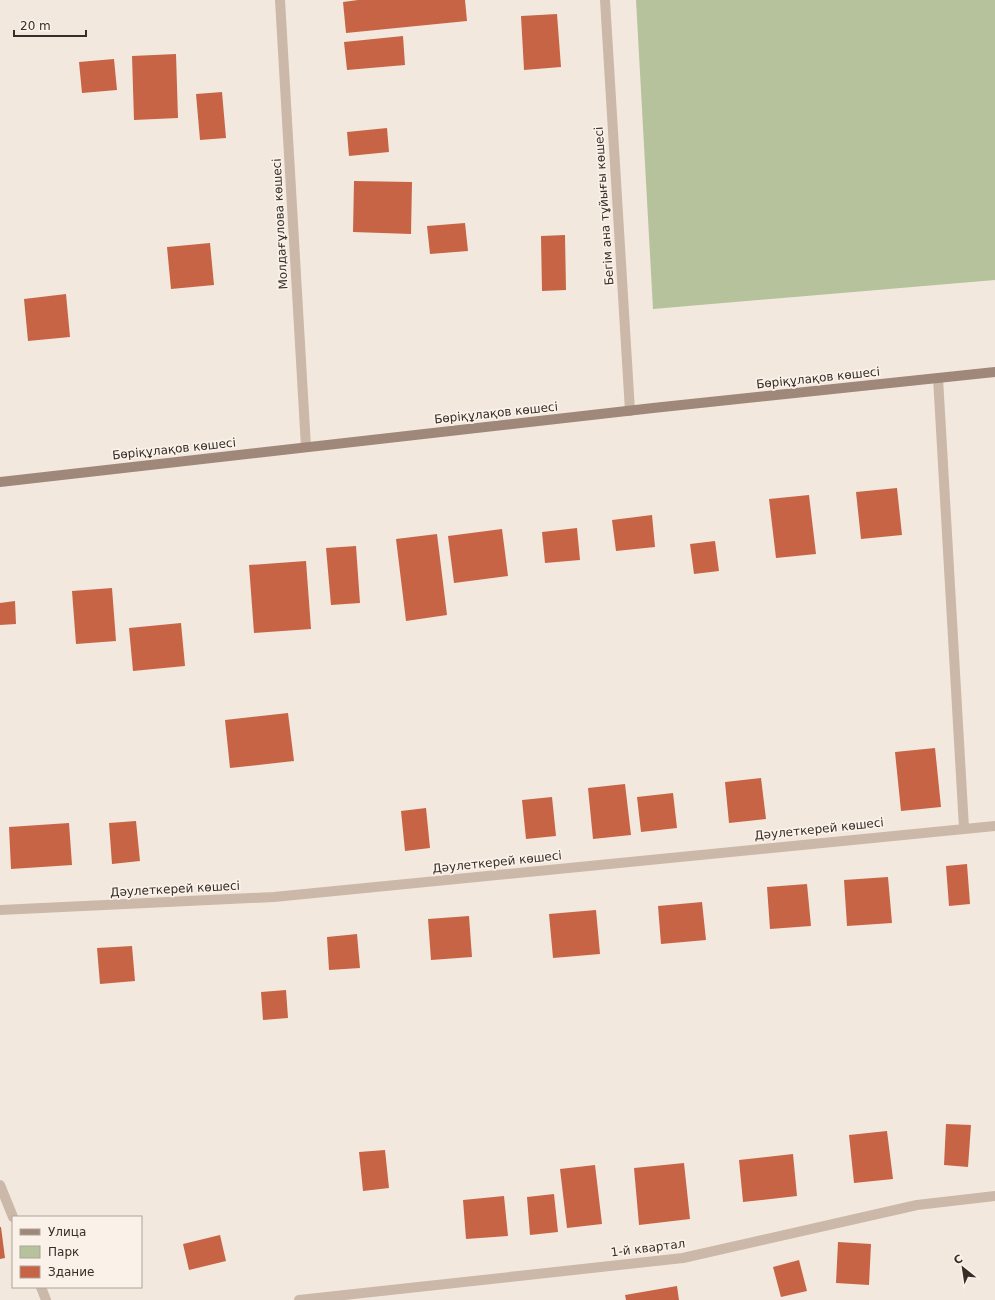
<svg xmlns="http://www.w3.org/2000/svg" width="995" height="1300" font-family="'DejaVu Sans',sans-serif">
<rect width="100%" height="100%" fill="#f3e8dd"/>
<path fill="#b6c29c" d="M 636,0 L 995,0 L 995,280 L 653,309 Z"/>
<path fill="#c86446" d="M 358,0 L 465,0 L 467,21 L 346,33 L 343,2 Z
M 557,14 L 561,67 L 524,70 L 521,16 Z
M 403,36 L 405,65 L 347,70 L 344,42 Z
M 176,54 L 178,118 L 134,120 L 132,56 Z
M 114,59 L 117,90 L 82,93 L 79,62 Z
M 222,92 L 226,138 L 200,140 L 196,94 Z
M 387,128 L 389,152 L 349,156 L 347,132 Z
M 354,181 L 412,182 L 411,234 L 353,232 Z
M 465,223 L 468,251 L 430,254 L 427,226 Z
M 565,235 L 566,290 L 542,291 L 541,236 Z
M 210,243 L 214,285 L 171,289 L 167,247 Z
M 66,294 L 70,337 L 28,341 L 24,299 Z
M 897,488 L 902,535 L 861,539 L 856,492 Z
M 809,495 L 816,554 L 776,558 L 769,499 Z
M 652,515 L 655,547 L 616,551 L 612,520 Z
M 577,528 L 580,560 L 545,563 L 542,532 Z
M 502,529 L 508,576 L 454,583 L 448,536 Z
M 437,534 L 447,615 L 406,621 L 396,539 Z
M 715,541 L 719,571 L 694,574 L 690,544 Z
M 356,546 L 360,603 L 331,605 L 326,548 Z
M 306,561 L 311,629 L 254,633 L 249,565 Z
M 112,588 L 116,641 L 76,644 L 72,591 Z
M 15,601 L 16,624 L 0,625 L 0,603 Z
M 181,623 L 185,666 L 133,671 L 129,628 Z
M 288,713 L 294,761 L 230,768 L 225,720 Z
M 935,748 L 941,807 L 901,811 L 895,752 Z
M 761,778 L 766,819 L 729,823 L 725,782 Z
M 625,784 L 631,835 L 593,839 L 588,788 Z
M 673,793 L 677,828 L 641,832 L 637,797 Z
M 552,797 L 556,836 L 526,839 L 522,800 Z
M 426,808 L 430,848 L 405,851 L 401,811 Z
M 136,821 L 140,861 L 112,864 L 109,823 Z
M 69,823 L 72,865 L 11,869 L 9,827 Z
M 967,864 L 970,904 L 949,906 L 946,866 Z
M 888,877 L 892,923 L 847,926 L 844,880 Z
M 807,884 L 811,926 L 770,929 L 767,887 Z
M 702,902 L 706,940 L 661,944 L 658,906 Z
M 596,910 L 600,954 L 553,958 L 549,914 Z
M 469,916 L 472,957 L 431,960 L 428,919 Z
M 357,934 L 360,968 L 329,970 L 327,937 Z
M 132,946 L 135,981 L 100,984 L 97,948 Z
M 286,990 L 288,1018 L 263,1020 L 261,992 Z
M 946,1124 L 971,1125 L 968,1167 L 944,1165 Z
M 887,1131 L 893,1179 L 854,1183 L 849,1135 Z
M 385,1150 L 389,1188 L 363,1191 L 359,1152 Z
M 793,1154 L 797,1196 L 743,1202 L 739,1160 Z
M 684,1163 L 690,1219 L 639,1225 L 634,1168 Z
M 595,1165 L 602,1224 L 567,1228 L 560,1169 Z
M 554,1194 L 558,1232 L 530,1235 L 527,1197 Z
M 504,1196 L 508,1236 L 466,1239 L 463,1200 Z
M 0,1227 L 1,1227 L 5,1258 L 0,1259 Z
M 220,1235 L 226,1261 L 189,1270 L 183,1244 Z
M 838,1242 L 871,1244 L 869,1285 L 836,1283 Z
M 799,1260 L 807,1291 L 781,1297 L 773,1267 Z
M 677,1286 L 679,1300 L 626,1300 L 625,1295 Z"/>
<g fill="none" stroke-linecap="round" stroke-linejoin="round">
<path stroke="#cbb8a8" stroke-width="10" d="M 280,0 L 306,447
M 605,0 L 630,411
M 938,378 L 964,828
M 0,910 L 274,897 L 995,826
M 0,1185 L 13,1217
M 41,1287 L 46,1300
M 299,1300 L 683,1258 L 917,1205 L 995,1196"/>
<path stroke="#9f877a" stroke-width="10" d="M 0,482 L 653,408 L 995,372"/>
</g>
<g text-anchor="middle" stroke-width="3.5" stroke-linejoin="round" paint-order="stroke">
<g font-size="12" fill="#382d29" stroke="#faf2e9">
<text transform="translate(604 206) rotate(-94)" y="4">Бегім ана тұйығы көшесі</text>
<text transform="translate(280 224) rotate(-93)" y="4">Молдағұлова көшесі</text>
<text transform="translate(818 378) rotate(-6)" y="4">Бөріқұлақов көшесі</text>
<text transform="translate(496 413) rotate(-6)" y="4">Бөріқұлақов көшесі</text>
<text transform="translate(174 449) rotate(-6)" y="4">Бөріқұлақов көшесі</text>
<text transform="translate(819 829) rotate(-6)" y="4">Дәулеткерей көшесі</text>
<text transform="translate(497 862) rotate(-6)" y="4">Дәулеткерей көшесі</text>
<text transform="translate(175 889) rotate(-3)" y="4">Дәулеткерей көшесі</text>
<text transform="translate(648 1248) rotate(-7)" y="4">1-й квартал</text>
</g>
</g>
<rect x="12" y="1216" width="130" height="72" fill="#faf2e9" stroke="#aca39c"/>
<rect x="20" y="1229" width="20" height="6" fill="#9f877a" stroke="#aca39c"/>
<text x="48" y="1236" font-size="12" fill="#382d29">Улица</text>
<rect x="20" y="1246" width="20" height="12" fill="#b6c29c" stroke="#aca39c"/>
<text x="48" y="1256" font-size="12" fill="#382d29">Парк</text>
<rect x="20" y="1266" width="20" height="12" fill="#c86446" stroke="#aca39c"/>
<text x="48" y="1276" font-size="12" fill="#382d29">Здание</text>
<g transform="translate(963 1268) rotate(330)" stroke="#faf2e9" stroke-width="3" paint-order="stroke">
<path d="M0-3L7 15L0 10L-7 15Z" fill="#382d29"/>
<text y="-6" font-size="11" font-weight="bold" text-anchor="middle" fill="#382d29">С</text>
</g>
<path d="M14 30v6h72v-6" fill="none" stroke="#382d29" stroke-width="2"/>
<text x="20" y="30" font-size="12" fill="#382d29" stroke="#faf2e9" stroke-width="3" paint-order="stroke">20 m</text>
</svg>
